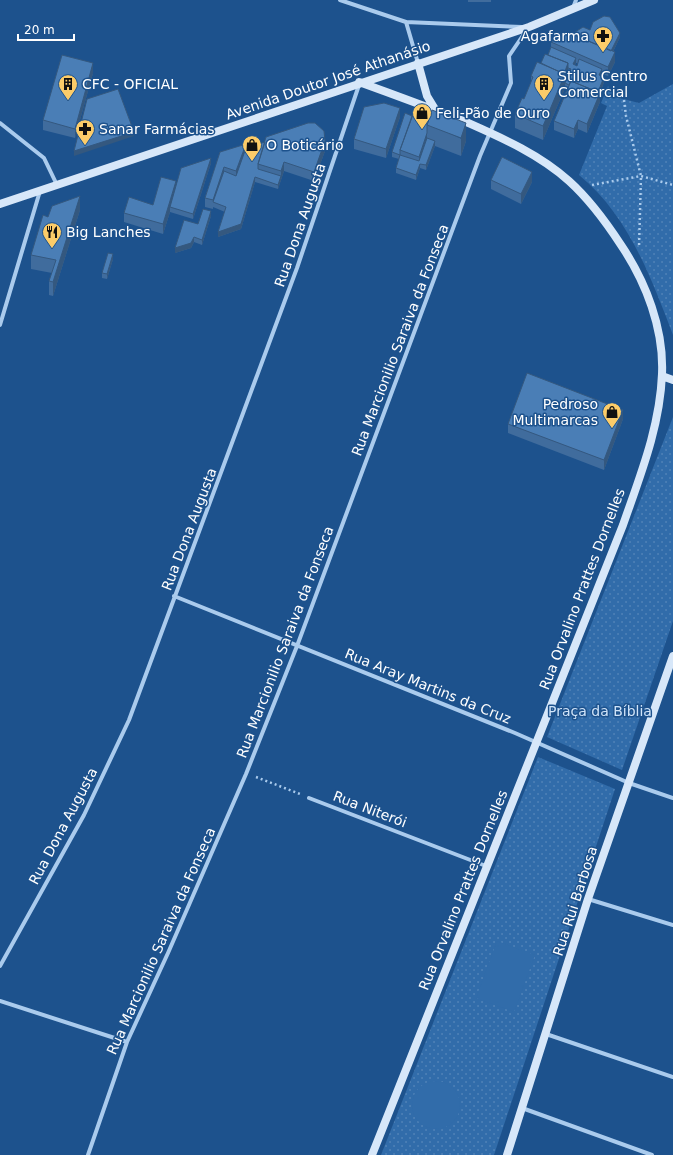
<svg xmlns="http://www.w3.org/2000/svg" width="673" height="1155" font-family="'DejaVu Sans',sans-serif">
<defs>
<pattern id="park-dots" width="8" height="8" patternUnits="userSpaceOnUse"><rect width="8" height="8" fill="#316caa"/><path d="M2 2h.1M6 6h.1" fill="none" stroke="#5082b7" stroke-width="1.8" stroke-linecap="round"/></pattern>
</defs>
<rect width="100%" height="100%" fill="#1d528d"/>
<path fill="url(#park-dots)" d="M 673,84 L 673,335 C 651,277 628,215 579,175 L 607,106 L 601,103 L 608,86 L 616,97 L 639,103 Z
M 673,417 L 673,621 L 622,770 L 547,737 Z
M 538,757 L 615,789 L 494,1155 L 381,1155 Z"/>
<path fill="#316caa" d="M 497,941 L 535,955 L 514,1012 L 476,998 Z
M412 1105a24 24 0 1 1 48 0a24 24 0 1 1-48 0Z"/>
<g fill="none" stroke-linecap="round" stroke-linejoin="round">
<path stroke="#aacbed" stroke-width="2.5" stroke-dasharray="2 3" stroke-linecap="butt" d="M 624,100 L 626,116 L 641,176 L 639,248
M 592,185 L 641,176 L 673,185
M 256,777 L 300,794"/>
<path stroke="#aacbed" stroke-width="4" d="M 340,0 L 406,22 L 418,63
M 573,8 L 576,0
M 406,22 L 522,27
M 0,123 L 44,158 L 57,185
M 0,325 L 40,191
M 174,596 L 515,733 L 629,783 L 673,798
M 309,798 L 486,866
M 588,899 L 673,925
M 0,966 L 84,815 L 129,720 L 297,268 L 359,85
M 0,1001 L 127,1042
M 546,1034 L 673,1077
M 522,1108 L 652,1155
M 88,1155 L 127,1042 L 168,953 L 246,774 L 297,646 L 480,156 L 511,83 L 509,56 L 528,28"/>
<path stroke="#d7e7f9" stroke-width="8" d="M 418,63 L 427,96 L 435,109
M 359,82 C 395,95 430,108 466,122 C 502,138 539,154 569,181 C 589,199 606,222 621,245 C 646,282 664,329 662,374 C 660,427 640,476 623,525 L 372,1155
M 0,204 L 529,27 L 594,0
M 662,376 L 673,380
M 507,1155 L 588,899 L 673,656"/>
</g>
<path fill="#406c9d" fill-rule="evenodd" d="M 468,0 L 491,0 L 491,2 L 468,2 Z
M 590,30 L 620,37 L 613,52 L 615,62 L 608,76 L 602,74 L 601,76 L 604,82 L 600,94 L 600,102 L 587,133 L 578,129 L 574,138 L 554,130 L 554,121 L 567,89 L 565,88 L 543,140 L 515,128 L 515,114 L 524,99 L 531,82 L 531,76 L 548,55 L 551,47 L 551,42 L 572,34 ZM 576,63 L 578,63 L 577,66 L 575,65 ZM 568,73 L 569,73 L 565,83 L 565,80 Z
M 93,73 L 75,138 L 43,130 L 43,120 Z
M 405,113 L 466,141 L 461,156 L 435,146 L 426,170 L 420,168 L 416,180 L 396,173 L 396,168 L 399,159 L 392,157 L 392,152 Z
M 400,117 L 386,158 L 354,149 L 354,139 Z
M 246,148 L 325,151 L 314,181 L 284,171 L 278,189 L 255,182 L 241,229 L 218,237 L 225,212 L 213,207 L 213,209 L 205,207 L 205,198 L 220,152 Z
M 211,163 L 193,219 L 170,212 L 163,234 L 124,222 L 124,213 L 153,205 Z
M 491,180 L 532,182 L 521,204 L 491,189 Z
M 80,210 L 53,296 L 49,295 L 49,281 L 52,273 L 31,269 L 31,255 L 48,217 Z
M 211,216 L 202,245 L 194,242 L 191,248 L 175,253 L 198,224 Z
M 113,259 L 107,279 L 102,278 L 102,273 Z
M 623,419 L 604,470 L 508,433 L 508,424 Z"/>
<path fill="#34587f" d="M 620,33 L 620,37 L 609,60 L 609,55 Z
M 615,52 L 615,62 L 608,76 L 608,67 Z
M 576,58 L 576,63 L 573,69 L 573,64 Z
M 93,63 L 93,73 L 75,138 L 75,129 Z
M 568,63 L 568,73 L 565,80 L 565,88 L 543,140 L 543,126 Z
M 602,69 L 602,74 L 599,80 L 599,75 Z
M 604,77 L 604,82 L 600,94 L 600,102 L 587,133 L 587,124 L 597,96 Z
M 400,108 L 400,117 L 386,158 L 386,149 Z
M 578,120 L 578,129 L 574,138 L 574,129 Z
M 466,123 L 466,141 L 461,156 L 461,138 Z
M 134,132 L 134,136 L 74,156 L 74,151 Z
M 427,133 L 427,143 L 419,166 L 419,157 Z
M 325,141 L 325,151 L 314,181 L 314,172 Z
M 435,141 L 435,146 L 426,170 L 426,165 Z
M 246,144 L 246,153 L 236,181 L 236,171 Z
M 211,158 L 211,163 L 193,219 L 193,214 Z
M 284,162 L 284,171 L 278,189 L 278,185 L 281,176 L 281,171 Z
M 420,164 L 420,168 L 416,180 L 416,175 Z
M 224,167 L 224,176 L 213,202 L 213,209 L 213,200 Z
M 532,172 L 532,182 L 521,204 L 521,194 Z
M 255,177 L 255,182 L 241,229 L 218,237 L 218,232 Z
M 176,181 L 176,191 L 170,207 L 170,212 L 163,234 L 163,224 Z
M 80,196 L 80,210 L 53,296 L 53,282 Z
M 211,211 L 211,216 L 202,245 L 202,240 Z
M 194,237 L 194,242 L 191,248 L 175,253 L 175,248 Z
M 113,254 L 113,259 L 107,279 L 107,274 Z
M 623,410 L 623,419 L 604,470 L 604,460 Z"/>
<path fill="#4a7eb6" stroke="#34587f" d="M 604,16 L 610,17 L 620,33 L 611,51 L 572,34 L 583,27 L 590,30 L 593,22 Z
M 567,32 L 615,52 L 608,67 L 551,42 Z
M 551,47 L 576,58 L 573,64 L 577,66 L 579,59 L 602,69 L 599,75 L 604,77 L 598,92 L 571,81 L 569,85 L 565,83 L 571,69 L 568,68 L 568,63 L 548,55 Z
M 545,54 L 568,63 L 564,74 L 541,63 Z
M 62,55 L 93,63 L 75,129 L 43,120 Z
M 537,62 L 565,74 L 543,126 L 515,114 L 522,98 L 524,99 L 533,77 L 531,76 Z
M 571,81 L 600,93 L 587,124 L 578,120 L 574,129 L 554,121 Z
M 118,89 L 134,132 L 74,151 L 87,99 Z
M 384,103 L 400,108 L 386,149 L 354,139 L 364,107 Z
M 432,110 L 466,123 L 461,138 L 427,125 Z
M 414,112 L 429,118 L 427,125 L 427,133 L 419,157 L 400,150 Z
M 405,113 L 412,116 L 400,150 L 400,155 L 392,152 Z
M 308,123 L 315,123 L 324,131 L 325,141 L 314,172 L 284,162 L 281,171 L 258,164 L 266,137 Z
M 427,138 L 435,141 L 426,165 L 420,164 L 416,175 L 396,168 L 400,155 L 419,161 Z
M 265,142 L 258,164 L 258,169 L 281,176 L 278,185 L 255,177 L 241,224 L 218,232 L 226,207 L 213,202 L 224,171 L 236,176 L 246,148 Z
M 246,144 L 236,171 L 224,167 L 213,200 L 205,198 L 220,152 Z
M 502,157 L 532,172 L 521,194 L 491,180 Z
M 211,158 L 193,214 L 170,207 L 181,168 Z
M 161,177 L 176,181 L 163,224 L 124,213 L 129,197 L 153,205 Z
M 80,196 L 53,282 L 49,281 L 56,260 L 31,255 L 43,215 L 48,217 L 52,206 Z
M 203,209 L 211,211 L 202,240 L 194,237 L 191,243 L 175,248 L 184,220 L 198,224 Z
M 108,253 L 113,254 L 107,274 L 102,273 Z
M 527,373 L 623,410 L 604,460 L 508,424 Z"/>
<defs>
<symbol id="pharmacy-pin" viewBox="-11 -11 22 30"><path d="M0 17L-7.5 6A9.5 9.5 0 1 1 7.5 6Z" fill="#fccc69" stroke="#1d528d"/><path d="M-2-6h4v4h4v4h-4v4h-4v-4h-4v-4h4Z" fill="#111"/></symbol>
<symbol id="building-pin" viewBox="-11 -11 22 30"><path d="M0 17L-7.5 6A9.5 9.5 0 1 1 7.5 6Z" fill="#fccc69" stroke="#1d528d"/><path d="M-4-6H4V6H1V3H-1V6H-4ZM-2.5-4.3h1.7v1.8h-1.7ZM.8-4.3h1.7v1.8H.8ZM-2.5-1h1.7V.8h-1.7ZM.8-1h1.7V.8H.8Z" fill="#111"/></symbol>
<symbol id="shop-pin" viewBox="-11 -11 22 30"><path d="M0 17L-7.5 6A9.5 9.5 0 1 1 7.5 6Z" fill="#fccc69" stroke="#1d528d"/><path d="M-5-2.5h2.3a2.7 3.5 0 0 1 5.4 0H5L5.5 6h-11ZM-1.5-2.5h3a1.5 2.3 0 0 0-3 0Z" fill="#111"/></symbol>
<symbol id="restaurant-pin" viewBox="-11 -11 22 30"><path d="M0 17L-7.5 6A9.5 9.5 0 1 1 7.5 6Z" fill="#fccc69" stroke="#1d528d"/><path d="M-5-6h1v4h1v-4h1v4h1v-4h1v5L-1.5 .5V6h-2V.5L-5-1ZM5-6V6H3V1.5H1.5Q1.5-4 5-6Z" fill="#111"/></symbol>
</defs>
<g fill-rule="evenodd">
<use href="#pharmacy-pin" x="592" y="25" width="22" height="30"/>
<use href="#building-pin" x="57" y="73" width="22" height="30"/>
<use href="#building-pin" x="533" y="73" width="22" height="30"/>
<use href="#shop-pin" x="411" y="102" width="22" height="30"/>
<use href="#pharmacy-pin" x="74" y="118" width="22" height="30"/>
<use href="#shop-pin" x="241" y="134" width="22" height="30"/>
<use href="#restaurant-pin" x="41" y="221" width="22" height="30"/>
<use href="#shop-pin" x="601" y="401" width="22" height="30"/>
</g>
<g text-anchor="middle" stroke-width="3" stroke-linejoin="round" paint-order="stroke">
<g font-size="14" fill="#fff" stroke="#1d528d" text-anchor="start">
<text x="589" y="41" text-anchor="end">Agafarma</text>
<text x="558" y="81">Stilus Centro<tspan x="558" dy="16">Comercial</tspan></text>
<text x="82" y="89">CFC - OFICIAL</text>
<text x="436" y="118">Feli-Pão de Ouro</text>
<text x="99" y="134">Sanar Farmácias</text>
<text x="266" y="150">O Boticário</text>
<text x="66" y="237">Big Lanches</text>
<text x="598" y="409" text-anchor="end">Pedroso<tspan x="598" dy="16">Multimarcas</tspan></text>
</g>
<g font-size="14" fill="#fff" stroke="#1d528d">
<text transform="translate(328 80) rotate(-19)" y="5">Avenida Doutor José Athanásio</text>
<text transform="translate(300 225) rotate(-71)" y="5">Rua Dona Augusta</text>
<text transform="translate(400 340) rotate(-69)" y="5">Rua Marcionilio Saraiva da Fonseca</text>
<text transform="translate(189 529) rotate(-69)" y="5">Rua Dona Augusta</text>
<text transform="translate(582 589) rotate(-69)" y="5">Rua Orvalino Prattes Dornelles</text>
<text transform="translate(285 642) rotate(-69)" y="5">Rua Marcionilio Saraiva da Fonseca</text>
<text transform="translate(428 686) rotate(22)" y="5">Rua Aray Martins da Cruz</text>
<text transform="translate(370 809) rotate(21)" y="5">Rua Niterói</text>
<text transform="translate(63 826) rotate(-62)" y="5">Rua Dona Augusta</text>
<text transform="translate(463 890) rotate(-68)" y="5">Rua Orvalino Prattes Dornelles</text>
<text transform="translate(575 901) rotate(-72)" y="5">Rua Rui Barbosa</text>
<text transform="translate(161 941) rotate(-66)" y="5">Rua Marcionilio Saraiva da Fonseca</text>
</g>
<g font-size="14" fill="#d0e4f9" stroke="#1d528d">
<text x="600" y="716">Praça da Bíblia</text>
</g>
</g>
<path d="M18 34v6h56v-6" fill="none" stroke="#ffffff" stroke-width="2"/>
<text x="24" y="34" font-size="12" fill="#ffffff" stroke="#1d528d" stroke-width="3" paint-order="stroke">20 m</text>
</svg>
